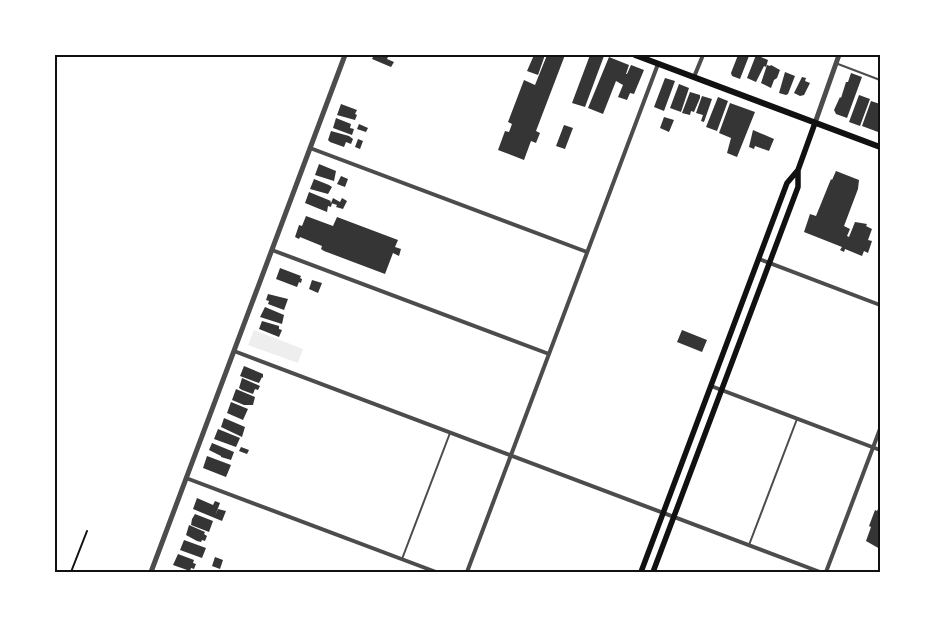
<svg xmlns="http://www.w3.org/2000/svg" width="935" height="627" font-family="'Sofia Sans Condensed',sans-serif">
<rect width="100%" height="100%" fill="#fff"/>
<path fill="#eee" d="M 254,330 L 303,349 L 298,363 L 248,345 Z"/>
<path fill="#353535" d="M 374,55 L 389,55 L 387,59 L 394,62 L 391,67 L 372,59 Z
M 534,55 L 545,55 L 538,75 L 527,71 Z
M 547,55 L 565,55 L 536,131 L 540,133 L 536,143 L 531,141 L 524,160 L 498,150 L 505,131 L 509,132 L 512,124 L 508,122 L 524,80 L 535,85 Z
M 590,55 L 604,56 L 585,107 L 572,103 Z
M 738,55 L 749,56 L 740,79 L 732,76 L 731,73 Z
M 756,55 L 768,60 L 766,67 L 764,66 L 756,82 L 747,78 Z
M 609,57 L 629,65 L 626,74 L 627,74 L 631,65 L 644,70 L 634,94 L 630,93 L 627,100 L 618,97 L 623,85 L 616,81 L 603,114 L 588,108 Z
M 767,65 L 770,66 L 771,65 L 780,70 L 777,78 L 774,80 L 771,88 L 761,83 Z
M 785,72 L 795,76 L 788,94 L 786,95 L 779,93 Z
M 851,73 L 862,77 L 847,118 L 836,114 L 834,110 L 840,97 L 841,98 L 846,82 L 848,82 Z
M 802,77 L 806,78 L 805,81 L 810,83 L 804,95 L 800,96 L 794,93 Z
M 665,78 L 675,81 L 664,111 L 654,107 Z
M 679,84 L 689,88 L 681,112 L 670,108 Z
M 690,92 L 700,95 L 700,98 L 694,112 L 691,111 L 690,115 L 682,113 Z
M 859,95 L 870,99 L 860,126 L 849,122 Z
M 702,96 L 712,99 L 704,122 L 701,121 L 703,115 L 696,113 Z
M 718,97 L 728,101 L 717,131 L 706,127 Z
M 871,101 L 880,104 L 880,125 L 878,132 L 862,126 Z
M 730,103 L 755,112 L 737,157 L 727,153 L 731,138 L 719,133 Z
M 341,104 L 357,110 L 355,114 L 357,115 L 355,120 L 337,115 Z
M 664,117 L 674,120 L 669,132 L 660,128 Z
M 336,118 L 351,124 L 350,128 L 354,129 L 352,135 L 333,128 Z
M 359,124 L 368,128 L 366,132 L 357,129 Z
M 564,125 L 573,128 L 565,149 L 556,146 Z
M 753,130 L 774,139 L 769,151 L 755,146 L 754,149 L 749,147 Z
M 331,131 L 349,136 L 353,139 L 351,144 L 346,142 L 344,147 L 330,142 L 328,140 Z
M 358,139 L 363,141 L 360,149 L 355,147 Z
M 319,164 L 336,171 L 334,181 L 315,175 Z
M 836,171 L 859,180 L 858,189 L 844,226 L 850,229 L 847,236 L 849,237 L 855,222 L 867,224 L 866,226 L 872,229 L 868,240 L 872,241 L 868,253 L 864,251 L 862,256 L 845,249 L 844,252 L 840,250 L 842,247 L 804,232 L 810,214 L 816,216 L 831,179 L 832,180 Z
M 341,176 L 348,179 L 345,187 L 337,184 Z
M 314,179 L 329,185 L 332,187 L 328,194 L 310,189 Z
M 309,192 L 331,201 L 330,202 L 332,203 L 331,207 L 328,206 L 327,212 L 305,203 Z
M 333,198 L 340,202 L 342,198 L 347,201 L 343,209 L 336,207 L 337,205 L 331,203 Z
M 306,216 L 333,226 L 337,217 L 398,240 L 395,247 L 401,249 L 399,256 L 393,253 L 385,274 L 324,251 L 321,249 L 322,246 L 300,237 L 299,239 L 295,237 L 299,225 L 302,226 Z
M 280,268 L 301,276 L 300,278 L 302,279 L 301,283 L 299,282 L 297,287 L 276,279 Z
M 312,280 L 322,283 L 318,293 L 309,289 Z
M 268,294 L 288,299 L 284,310 L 268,304 L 269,301 L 266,300 Z
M 265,307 L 284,315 L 282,324 L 260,317 Z
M 262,321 L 279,326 L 279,329 L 282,330 L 279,337 L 259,329 Z
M 682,330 L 707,340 L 702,352 L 677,342 Z
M 244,366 L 263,374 L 263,378 L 262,377 L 259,383 L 240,376 Z
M 242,378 L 260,386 L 258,390 L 255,389 L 253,394 L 242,390 L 239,388 Z
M 236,389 L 255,397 L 253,405 L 244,405 L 232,400 Z
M 231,402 L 248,409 L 243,420 L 227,413 Z
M 224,418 L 245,427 L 242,437 L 221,427 Z
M 218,429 L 240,438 L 236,447 L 214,439 Z
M 212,443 L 234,452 L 231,460 L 221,457 L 221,456 L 209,450 Z
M 241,447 L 249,450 L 247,454 L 239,451 Z
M 207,456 L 231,465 L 226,477 L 203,468 Z
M 197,498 L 213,505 L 215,501 L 220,503 L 215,516 L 218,509 L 226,511 L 222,521 L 193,509 Z
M 880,505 L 880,549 L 866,541 L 871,527 L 869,526 L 875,510 L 877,511 Z
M 195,514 L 213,521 L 209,532 L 191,525 L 192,519 Z
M 189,525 L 205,532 L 204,534 L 207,536 L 205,541 L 202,540 L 201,542 L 197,541 L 186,535 Z
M 184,540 L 206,548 L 202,558 L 180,550 Z
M 178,554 L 194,560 L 193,563 L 196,564 L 194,569 L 191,568 L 190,571 L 173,565 Z
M 215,557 L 223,560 L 220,569 L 212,566 Z"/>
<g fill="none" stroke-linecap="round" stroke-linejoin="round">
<path stroke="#111" stroke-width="2" d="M 71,572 L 87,531"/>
<path stroke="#4c4c4c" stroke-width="2" d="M 838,64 L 880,80
M 749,545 L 797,419
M 402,559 L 450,433"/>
<path stroke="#4c4c4c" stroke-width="4" d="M 694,77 L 703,55
M 310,148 L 587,252
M 272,250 L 549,354
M 759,259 L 880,305
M 234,351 L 820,572
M 711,386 L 880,450
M 186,478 L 436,572
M 467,572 L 658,64
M 826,572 L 880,429"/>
<path stroke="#4c4c4c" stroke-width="5" d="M 815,123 L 839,55
M 151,572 L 345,55"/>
<path stroke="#111" stroke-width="5.5" d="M 641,572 L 787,183 L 798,170
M 653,572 L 798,187 L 798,170 L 815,123"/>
<path stroke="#111" stroke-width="6" d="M 635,55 L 880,147"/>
</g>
<rect width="935" height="627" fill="none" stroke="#ffffff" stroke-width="112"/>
<rect x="56" y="56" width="823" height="515" fill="none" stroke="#111" stroke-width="2"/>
</svg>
